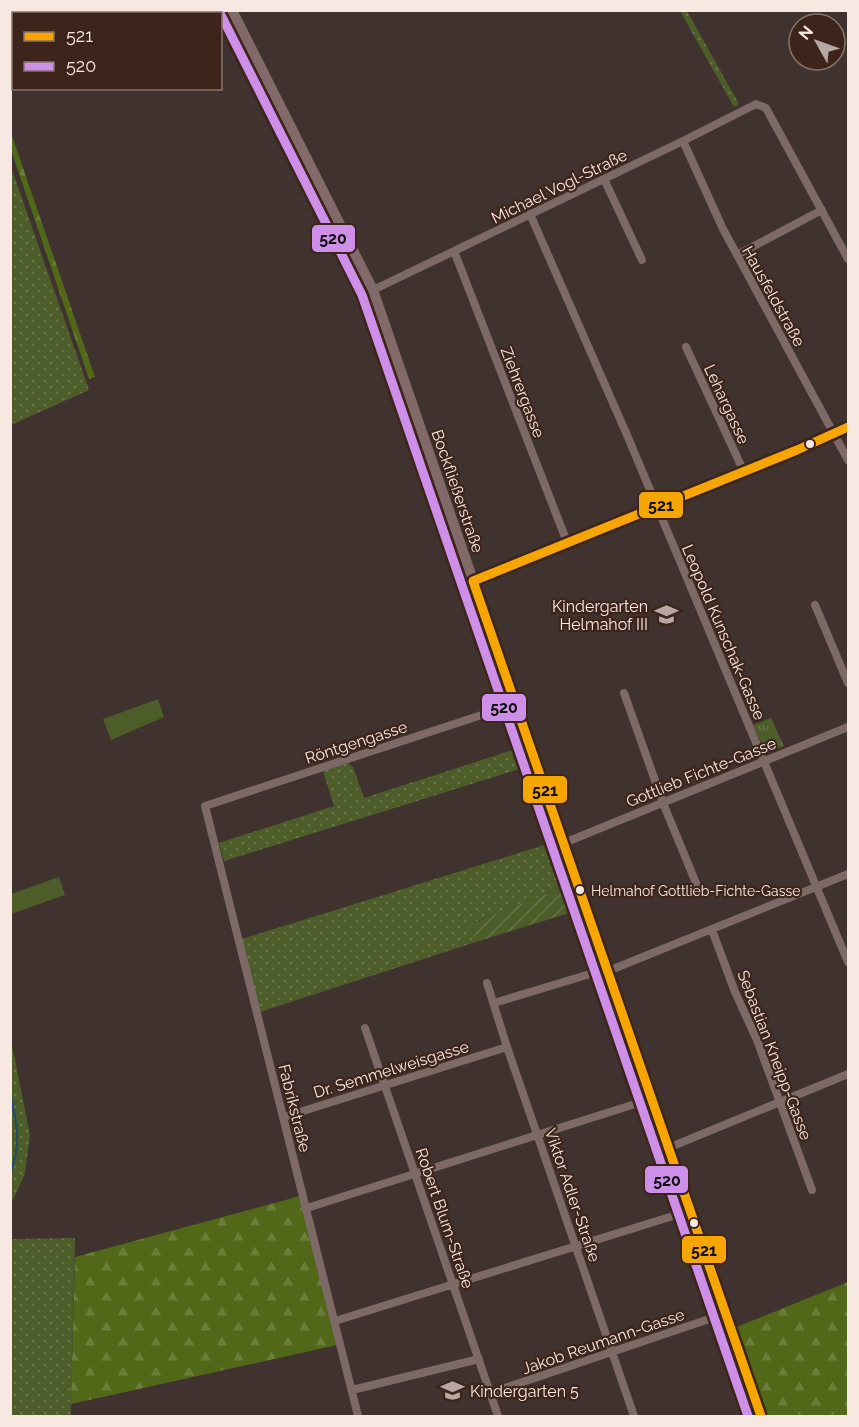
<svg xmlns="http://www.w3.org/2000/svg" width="859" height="1427" font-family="Raleway,sans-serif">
<defs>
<pattern id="grass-dots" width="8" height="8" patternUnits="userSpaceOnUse" patternTransform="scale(1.5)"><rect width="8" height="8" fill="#4c5d2a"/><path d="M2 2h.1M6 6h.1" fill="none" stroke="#677449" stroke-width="1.8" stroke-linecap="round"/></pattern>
<pattern id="forest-firs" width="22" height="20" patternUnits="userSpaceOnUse" patternTransform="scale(1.5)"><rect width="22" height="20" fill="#506818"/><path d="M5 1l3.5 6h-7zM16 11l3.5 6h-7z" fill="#6a7e39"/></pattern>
<pattern id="park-tufts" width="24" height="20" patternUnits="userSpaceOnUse" patternTransform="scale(1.5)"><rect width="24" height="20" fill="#4c5d2a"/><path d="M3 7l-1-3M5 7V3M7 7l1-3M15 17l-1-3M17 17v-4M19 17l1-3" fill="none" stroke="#677449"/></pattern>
<pattern id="garden-furrows" width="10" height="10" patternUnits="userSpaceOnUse" patternTransform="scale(1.5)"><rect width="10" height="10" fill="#4c5d2a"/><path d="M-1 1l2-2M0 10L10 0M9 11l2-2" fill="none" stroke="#677449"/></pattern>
</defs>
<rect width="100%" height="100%" fill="#40322e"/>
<path fill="url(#grass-dots)" d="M 680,11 L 687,11 L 739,104 L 734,107 Z
M 10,164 L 89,390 L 11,425 L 10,425 Z
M 522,747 L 529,766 L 224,861 L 219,843 L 334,806 L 323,771 L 348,763 L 353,767 L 364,798 Z
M 554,842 L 569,885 L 470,924 L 476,942 L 260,1012 L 242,939 Z
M 10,1035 L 30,1135 L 25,1174 L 11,1204 Z
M 75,1238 L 71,1416 L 11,1416 L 10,1239 Z"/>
<path fill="url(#forest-firs)" d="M 10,130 L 95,377 L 89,379 L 11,150 Z
M 300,1196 L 337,1345 L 71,1404 L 75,1257 Z
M 848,1282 L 848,1416 L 765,1416 L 734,1328 Z"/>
<path fill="url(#park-tufts)" d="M 771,718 L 784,746 L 766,753 L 753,725 Z"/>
<path fill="url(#garden-furrows)" d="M 569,885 L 576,911 L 476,942 L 470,924 Z"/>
<path fill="#4c5d2a" d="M 158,699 L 164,717 L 111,740 L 103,719 Z
M 59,877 L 65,895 L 11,914 L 11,894 Z"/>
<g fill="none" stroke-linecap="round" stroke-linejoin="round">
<path stroke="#1e4d66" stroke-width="2" d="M 10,1092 C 17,1125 22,1141 10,1175"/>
<path stroke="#7d6966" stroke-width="8" d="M 683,141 L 723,229 L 848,460
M 604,179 L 642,260
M 530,214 L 627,435 L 848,962
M 454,251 L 567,542
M 737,255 L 822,210
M 373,290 L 683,141 L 756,104 L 766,108 L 848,259
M 686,347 L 744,472
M 473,581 L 797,450 L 848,427
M 815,605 L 848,683
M 624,693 L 663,803 L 698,888
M 564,843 L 848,727
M 712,930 L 735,992 L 757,1040 L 812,1190
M 487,983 L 507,1047 L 634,1416
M 494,1003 L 600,971 L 613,969 L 848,874
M 365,1028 L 498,1416
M 284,1117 L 507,1047
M 668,1148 L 848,1074
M 307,1208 L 651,1099
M 335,1321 L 689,1211
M 352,1390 L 479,1359
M 490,1393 L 724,1314
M 358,1416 L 205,806 L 515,704"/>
<path stroke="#816a67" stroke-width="10" d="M 232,10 L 373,290 L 761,1416"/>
<defs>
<path id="bus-1" d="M 473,581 L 761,1416
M 473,581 L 797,450 L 848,427"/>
<path id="bus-2" d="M 221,15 L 362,295 L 748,1416"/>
</defs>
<use href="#bus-1" stroke="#3d251c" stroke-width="14"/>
<use href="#bus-2" stroke="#3d251c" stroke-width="14"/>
<use href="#bus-1" stroke="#f7a600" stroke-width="9"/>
<use href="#bus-2" stroke="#ce8fe9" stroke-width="9"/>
</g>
<defs>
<symbol id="school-bare" viewBox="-9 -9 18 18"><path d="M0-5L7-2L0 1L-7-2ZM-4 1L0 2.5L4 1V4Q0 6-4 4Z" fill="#b8a8a3" stroke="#3d251c" stroke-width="2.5" paint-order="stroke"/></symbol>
</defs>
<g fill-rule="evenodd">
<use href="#school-bare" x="650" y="598" width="33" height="33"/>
<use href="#school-bare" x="436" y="1374" width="33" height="33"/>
</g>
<g fill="#f8e8e2" stroke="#3d251c" stroke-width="2">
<circle cx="810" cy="444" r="5"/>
<circle cx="580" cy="890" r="5"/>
<circle cx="694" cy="1223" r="5"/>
</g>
<g text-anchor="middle" stroke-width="4.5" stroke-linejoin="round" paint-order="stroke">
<g font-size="14" fill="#f8e8e2" stroke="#3d251c" text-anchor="start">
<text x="591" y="896">Helmahof Gottlieb-Fichte-Gasse</text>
</g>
<g font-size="16" fill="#f8e8e2" stroke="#3d251c">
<text transform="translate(559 186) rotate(-26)" y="6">Michael Vogl-Straße</text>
<text transform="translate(774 296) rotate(61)" y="6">Hausfeldstraße</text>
<text transform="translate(523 392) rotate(69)" y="6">Ziehrergasse</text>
<text transform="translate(727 404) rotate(65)" y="6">Lehargasse</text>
<text transform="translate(458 491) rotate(71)" y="6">Bockfließerstraße</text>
<text transform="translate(724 632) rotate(67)" y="6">Leopold Kunschak-Gasse</text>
<text transform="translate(356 742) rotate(-18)" y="6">Röntgengasse</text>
<text transform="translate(701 772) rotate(-22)" y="6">Gottlieb Fichte-Gasse</text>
<text transform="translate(775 1055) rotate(69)" y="6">Sebastian Kneipp-Gasse</text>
<text transform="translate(391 1069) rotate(-17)" y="6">Dr. Semmelweisgasse</text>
<text transform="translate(295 1108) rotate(76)" y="6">Fabrikstraße</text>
<text transform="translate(573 1195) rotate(71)" y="6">Viktor Adler-Straße</text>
<text transform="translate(445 1218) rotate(71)" y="6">Robert Blum-Straße</text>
<text transform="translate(603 1341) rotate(-19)" y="6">Jakob Reumann-Gasse</text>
</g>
<g font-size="16" fill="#f8e8e2" stroke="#3d251c" text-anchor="end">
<text x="648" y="612">Kindergarten<tspan x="648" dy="18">Helmahof III</tspan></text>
<text x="470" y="1397" text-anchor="start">Kindergarten 5</text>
</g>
</g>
<g stroke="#3d251c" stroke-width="2">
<rect x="311" y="224" width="45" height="29" rx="6" fill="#ce8fe9"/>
<rect x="638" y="491" width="46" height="28" rx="6" fill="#f7a600"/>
<rect x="481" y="693" width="46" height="29" rx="6" fill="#ce8fe9"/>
<rect x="522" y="775" width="46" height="29" rx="6" fill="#f7a600"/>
<rect x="644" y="1165" width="45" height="29" rx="6" fill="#ce8fe9"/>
<rect x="681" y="1235" width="46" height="29" rx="6" fill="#f7a600"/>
</g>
<g font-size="16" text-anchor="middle" font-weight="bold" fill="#111">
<text x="333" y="244">520</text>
<text x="661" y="511">521</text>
<text x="504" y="713">520</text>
<text x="545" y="796">521</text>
<text x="667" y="1186">520</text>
<text x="704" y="1256">521</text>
</g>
<rect width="859" height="1427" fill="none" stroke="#f8e8e2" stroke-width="24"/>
<rect x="12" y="12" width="210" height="78" fill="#3d251c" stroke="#88736b" stroke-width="1.5"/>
<rect x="24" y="32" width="30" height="9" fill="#f7a600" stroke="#88736b" stroke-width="1.5"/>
<text x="66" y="42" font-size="18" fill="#f8e8e2">521</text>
<rect x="24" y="62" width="30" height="9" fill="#ce8fe9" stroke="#88736b" stroke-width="1.5"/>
<text x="66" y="72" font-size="18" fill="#f8e8e2">520</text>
<g transform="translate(817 42) rotate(310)"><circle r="28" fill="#3d251c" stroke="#88736b" stroke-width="1.5"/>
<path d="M0-4.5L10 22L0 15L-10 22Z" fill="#b8a8a3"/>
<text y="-9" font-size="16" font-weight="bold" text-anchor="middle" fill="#f8e8e2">N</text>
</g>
</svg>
